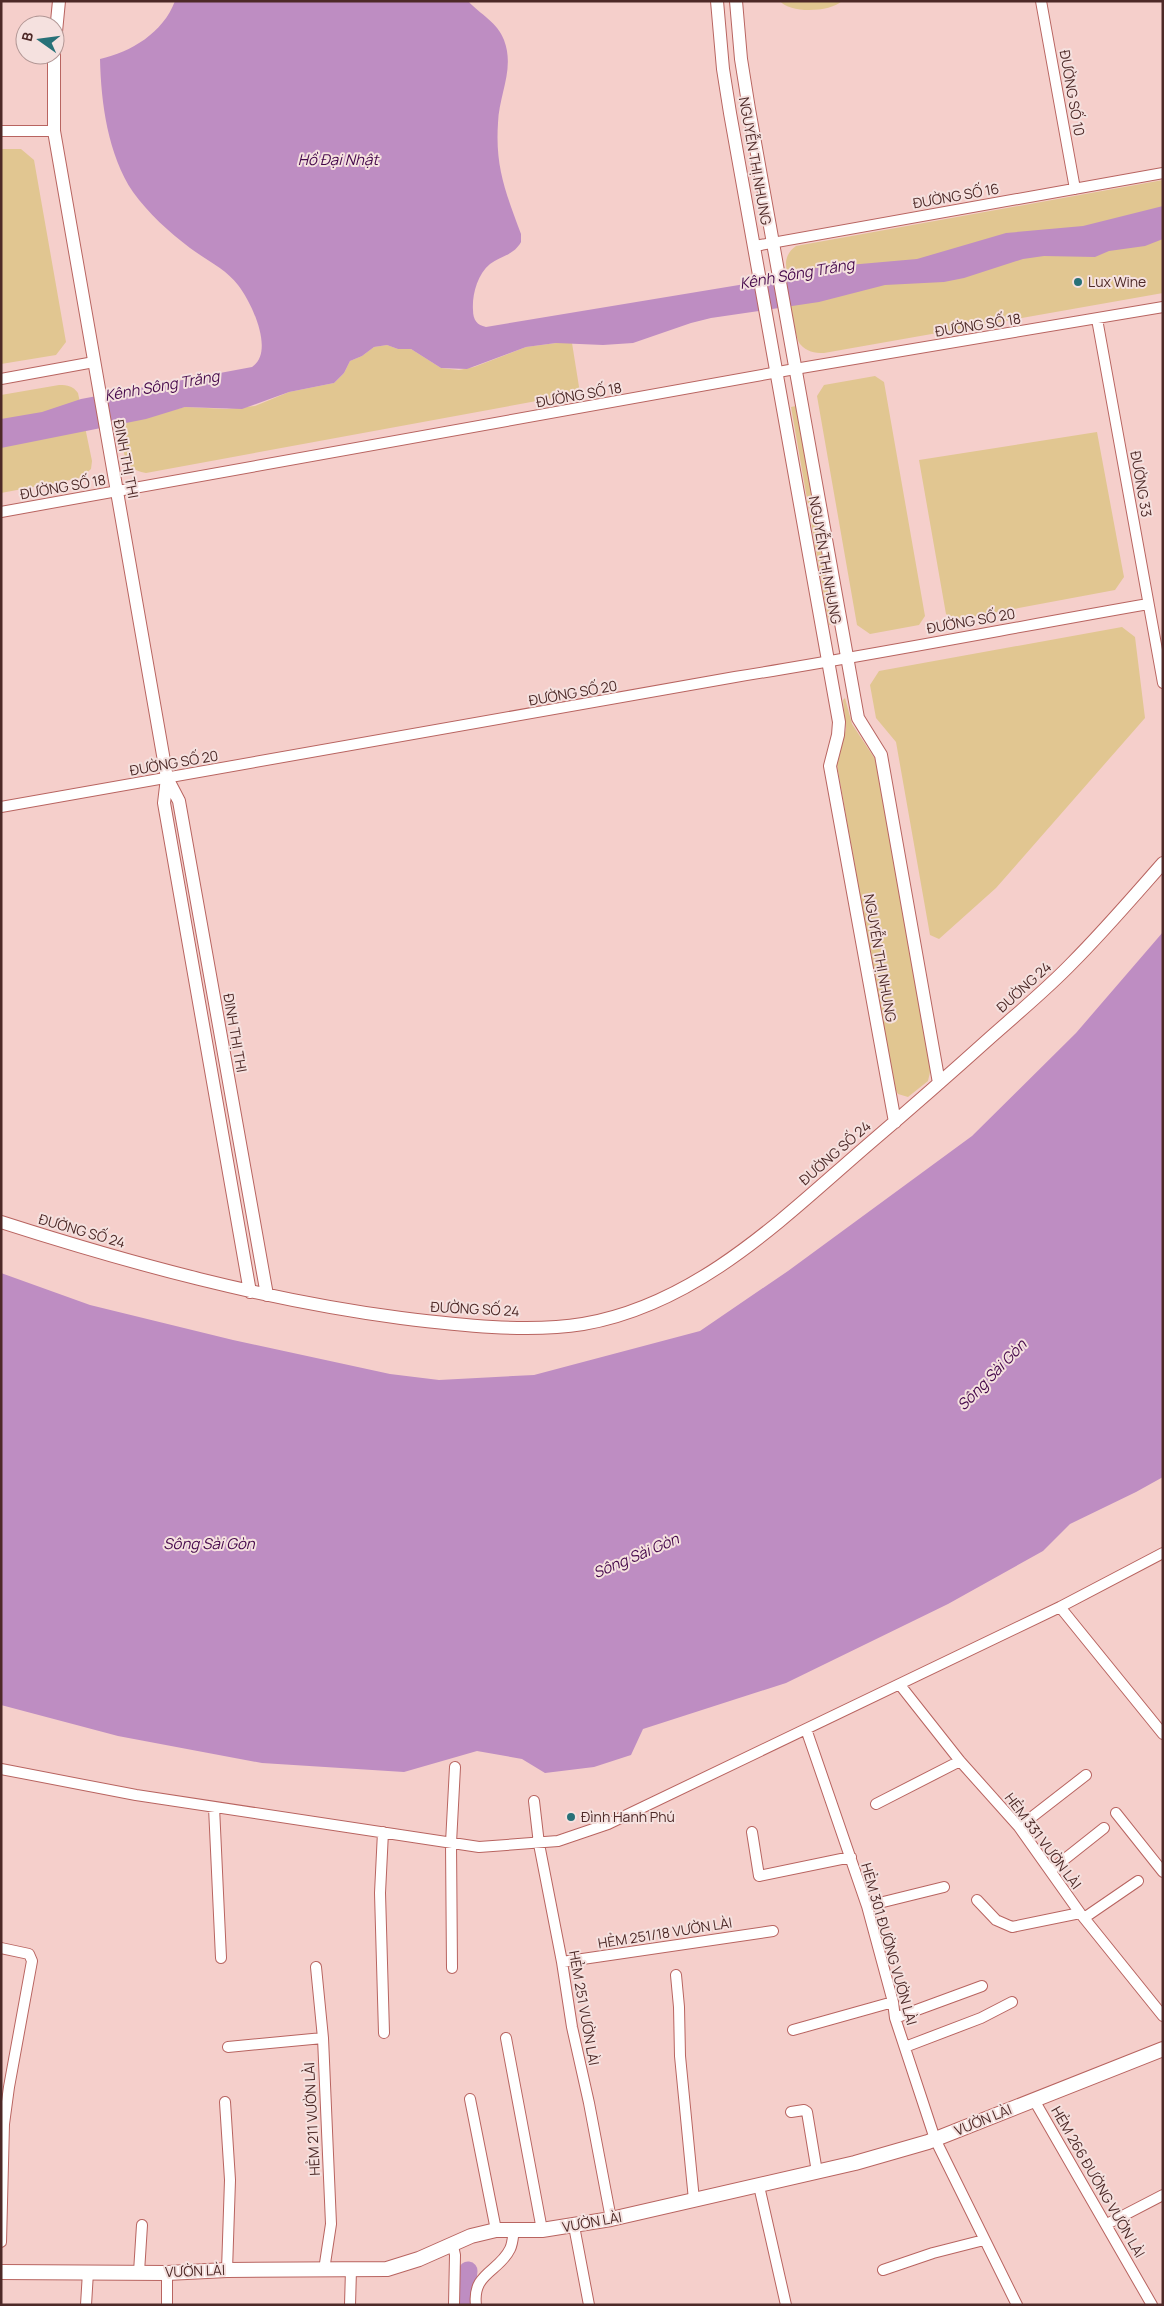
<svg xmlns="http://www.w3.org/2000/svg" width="1164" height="2306" font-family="Manrope,sans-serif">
<rect width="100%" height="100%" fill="#f5cfcb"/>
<path fill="#e1c691" d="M 780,1 L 842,1 C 831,12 790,14 780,1 Z
M 1,149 L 21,149 L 34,160 L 66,342 L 56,355 L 1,364 Z
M 1163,180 L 1163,293 L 824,353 C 814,353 807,352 800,344 C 794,337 786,274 786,262 C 787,255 790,250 796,246 Z
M 556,343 L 572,343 L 580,393 L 146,473 C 119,469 124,445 121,423 L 185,407 L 227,409 L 255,406 L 289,392 L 334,383 L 344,373 L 350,361 L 362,356 L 374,347 L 387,345 L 398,349 L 411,349 L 441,368 L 459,370 L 474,367 L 526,347 Z
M 875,376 L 884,382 L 925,616 L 919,625 L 870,634 L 857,625 L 817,396 L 824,385 Z
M 59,385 C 68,385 73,386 78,393 L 92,461 L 91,469 L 81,478 L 1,493 L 1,395 Z
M 796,406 L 834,624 L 829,625 L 791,407 Z
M 1097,432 L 1124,577 L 1115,590 L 955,620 L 946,614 L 919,460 Z
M 1122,627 L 1135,637 L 1145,718 L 996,888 L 939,939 L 930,935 L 896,742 L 876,718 L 870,685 L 879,671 Z
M 845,698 L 852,724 L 875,759 L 931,1068 L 928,1081 L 908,1097 L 898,1094 L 894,1087 L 837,765 L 846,729 L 843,700 Z"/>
<path fill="#be8dc2" d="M 175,1 L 468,1 C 480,14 498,23 504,40 C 515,69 499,94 498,123 C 495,168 506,193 521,234 L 521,242 C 514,255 501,256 490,264 C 477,275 472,295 473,310 C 473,320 477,325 486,327 L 751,283 L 792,270 L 917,259 L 1006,233 L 1083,226 L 1163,206 L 1163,239 L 1145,246 L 1109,251 L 1095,257 L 1044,256 L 1023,259 L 964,278 L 944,282 L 885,285 L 819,302 L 711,318 L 691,323 L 633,343 L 603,345 L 556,343 L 526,347 L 467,369 L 441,368 L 411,349 L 398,349 L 387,345 L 374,347 L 362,356 L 350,361 L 344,373 L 334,383 L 289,392 L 242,409 L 185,407 L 146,419 L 1,448 L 1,419 L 42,412 L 81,399 L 252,367 C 275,352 252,303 238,285 C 226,269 206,260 190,248 C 169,232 148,213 133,192 C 108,155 101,103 100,59 C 131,52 163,33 175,1 Z
M 1163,932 L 1163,1477 L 1136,1492 L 1070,1524 L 1043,1551 L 948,1604 L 786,1683 L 643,1729 L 631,1755 L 594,1767 L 545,1773 L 522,1759 L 477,1751 L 404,1772 L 262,1763 L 118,1736 L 1,1705 L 1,1273 L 90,1305 L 233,1340 L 390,1374 L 439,1380 L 534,1375 L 700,1331 L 788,1271 L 972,1136 L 1076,1033 Z"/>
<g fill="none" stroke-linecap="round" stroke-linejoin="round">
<path stroke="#be8dc2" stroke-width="19" d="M 464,2305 L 468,2271"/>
<defs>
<path id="minor" d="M 1041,1 L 1075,189
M 1,131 L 54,131
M 755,246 L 1163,173
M 1097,319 L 1163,683
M 1,379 L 94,362
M 1,512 L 795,369 L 1163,307
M 1,807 L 735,677 C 873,655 1011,628 1148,604
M 1060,1607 L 1163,1734
M 900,1685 L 960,1761 L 1019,1827 L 1080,1913 L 1163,2016
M 806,1729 L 867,1906 L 893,2002 L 895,2018 L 935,2139 L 1017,2305
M 1,1769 L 136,1795 L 479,1847 L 558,1841 L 608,1824 L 1060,1607 L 1163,1553
M 534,1801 L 539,1844 L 562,1962 L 572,2027 L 589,2103 L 611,2219
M 876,1804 L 960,1761
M 214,1807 L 221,1958
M 1116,1813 L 1163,1872
M 1019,1827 L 1086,1775
M 383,1832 L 380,1893 L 384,2033
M 752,1832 L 759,1876 L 851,1857
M 1051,1870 L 1104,1828
M 977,1900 L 996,1920 L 1012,1927 L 1080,1913
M 867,1906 L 944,1887
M 1084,1918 L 1138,1881
M 1,1948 L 29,1954 L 32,1961 L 9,2087 L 4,2124 L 1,2242
M 562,1962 L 773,1931
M 316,1967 L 323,2038 L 331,2224 L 324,2270
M 452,1968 L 451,1843 L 455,1767
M 676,1975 L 679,2007 L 680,2056 L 694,2200
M 895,2018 L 982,1986
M 793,2030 L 893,2002
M 506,2038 L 542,2230
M 228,2047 L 323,2038
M 905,2047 L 981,2018 L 1012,2002
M 470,2099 L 496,2230
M 1034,2100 L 1152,2305
M 225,2102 L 230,2180 L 227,2270
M 791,2112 L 804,2110 L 807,2112 L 817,2172
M 759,2186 L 786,2305
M 1107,2224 L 1163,2195
M 574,2226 L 589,2305
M 453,2246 L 455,2255 L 454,2305
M 883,2270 L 933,2253 L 984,2240
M 139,2272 L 142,2225
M 167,2273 L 167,2305
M 86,2305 L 88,2272
M 350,2305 L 351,2270
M 476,2305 C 472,2273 499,2272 510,2249 C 513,2243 513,2235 514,2229"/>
<path id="tertiary" d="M 717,1 L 723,69 L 730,113 L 839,722 L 838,735 L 830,766 L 895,1122
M 736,1 L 741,59 L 749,109 L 858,718 L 881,755 L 939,1083
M 55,42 L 59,1
M 54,55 L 54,131 L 167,778 L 179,801 L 267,1295
M 167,778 L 164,803 L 250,1292
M 1,1222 C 132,1264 265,1300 401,1318 C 457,1325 528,1333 583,1324 C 699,1304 785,1216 870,1143 C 911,1108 952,1072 992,1036 C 1019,1012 1047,989 1072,963 C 1104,931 1133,897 1163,863"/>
<path id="secondary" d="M 1,2272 L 167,2273 L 227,2270 L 387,2269 L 419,2259 L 471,2236 L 496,2230 L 542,2230 L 611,2219 L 855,2163 L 928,2142 L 1163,2049"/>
</defs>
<use href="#minor" stroke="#b86460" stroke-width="12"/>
<use href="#tertiary" stroke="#b86460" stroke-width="14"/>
<use href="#secondary" stroke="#b86460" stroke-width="16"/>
<use href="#minor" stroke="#fff" stroke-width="10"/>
<use href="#tertiary" stroke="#fff" stroke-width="12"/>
<use href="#secondary" stroke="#fff" stroke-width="14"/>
</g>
<g fill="#287178" stroke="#f5e1df" stroke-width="2">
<circle cx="1078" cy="282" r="5"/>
<circle cx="571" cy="1817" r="5"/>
</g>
<g text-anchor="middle" stroke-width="4" stroke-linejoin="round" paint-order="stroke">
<g font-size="14" fill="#4d2927" stroke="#f5e1df">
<text transform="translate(1072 93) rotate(80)" y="5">ĐƯỜNG SỐ 10</text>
<text transform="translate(755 161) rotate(80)" y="5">NGUYỄN THỊ NHUNG</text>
<text transform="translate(956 196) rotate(-10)" y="5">ĐƯỜNG SỐ 16</text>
<text transform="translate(978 325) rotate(-9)" y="5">ĐƯỜNG SỐ 18</text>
<text transform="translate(579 395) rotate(-10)" y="5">ĐƯỜNG SỐ 18</text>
<text transform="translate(126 459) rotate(79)" y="5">ĐINH THỊ THI</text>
<text transform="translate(1141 484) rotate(80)" y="5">ĐƯỜNG 33</text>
<text transform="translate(63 487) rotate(-10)" y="5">ĐƯỜNG SỐ 18</text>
<text transform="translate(825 560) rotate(80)" y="5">NGUYỄN THỊ NHUNG</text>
<text transform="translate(971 621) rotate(-10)" y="5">ĐƯỜNG SỐ 20</text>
<text transform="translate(573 693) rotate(-10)" y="5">ĐƯỜNG SỐ 20</text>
<text transform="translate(174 763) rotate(-10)" y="5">ĐƯỜNG SỐ 20</text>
<text transform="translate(880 958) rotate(80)" y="5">NGUYỄN THỊ NHUNG</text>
<text transform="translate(1024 987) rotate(-42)" y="5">ĐƯỜNG 24</text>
<text transform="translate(235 1033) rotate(80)" y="5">ĐINH THỊ THI</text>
<text transform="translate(835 1153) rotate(-41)" y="5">ĐƯỜNG SỐ 24</text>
<text transform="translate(82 1231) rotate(16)" y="5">ĐƯỜNG SỐ 24</text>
<text transform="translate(475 1309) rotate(3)" y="5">ĐƯỜNG SỐ 24</text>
<text transform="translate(1043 1841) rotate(53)" y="5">HẺM 331 VƯỜN LÀI</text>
<text transform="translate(665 1933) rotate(-9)" y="5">HẺM 251/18 VƯỜN LÀI</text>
<text transform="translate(889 1944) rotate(74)" y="5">HẺM 301 ĐƯỜNG VƯỜN LÀI</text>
<text transform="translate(584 2008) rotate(80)" y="5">HẺM 251 VƯỜN LÀI</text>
<text transform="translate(312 2119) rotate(-93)" y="5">HẺM 211 VƯỜN LÀI</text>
<text transform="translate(983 2120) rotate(-22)" y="5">VƯỜN LÀI</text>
<text transform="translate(1098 2182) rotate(60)" y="5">HẺM 266 ĐƯỜNG VƯỜN LÀI</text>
<text transform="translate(592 2222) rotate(-10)" y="5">VƯỜN LÀI</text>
<text transform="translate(195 2271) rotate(-2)" y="5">VƯỜN LÀI</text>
</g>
<g font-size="14" fill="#4d2927" stroke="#f5e1df" text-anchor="start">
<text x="1088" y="287">Lux Wine</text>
<text x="581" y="1822">Đình Hanh Phú</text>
</g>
<g font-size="15" font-style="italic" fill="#45084b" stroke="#f5e1df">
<text x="338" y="165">Hồ Đại Nhật</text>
<text transform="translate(797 274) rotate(-10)" y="5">Kênh Sông Trăng</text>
<text transform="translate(162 386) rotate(-10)" y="5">Kênh Sông Trăng</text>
<text transform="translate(992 1375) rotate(-46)" y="5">Sông Sài Gòn</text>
<text x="209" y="1549">Sông Sài Gòn</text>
<text transform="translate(636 1556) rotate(-23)" y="5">Sông Sài Gòn</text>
</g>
</g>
<rect width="1164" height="2306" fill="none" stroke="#4d2927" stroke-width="5"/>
<g transform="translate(40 40) rotate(284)"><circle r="24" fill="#f5e1df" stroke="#b29795"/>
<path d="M0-4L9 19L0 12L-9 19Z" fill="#287178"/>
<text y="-8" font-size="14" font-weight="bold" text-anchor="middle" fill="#4d2927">B</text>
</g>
</svg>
